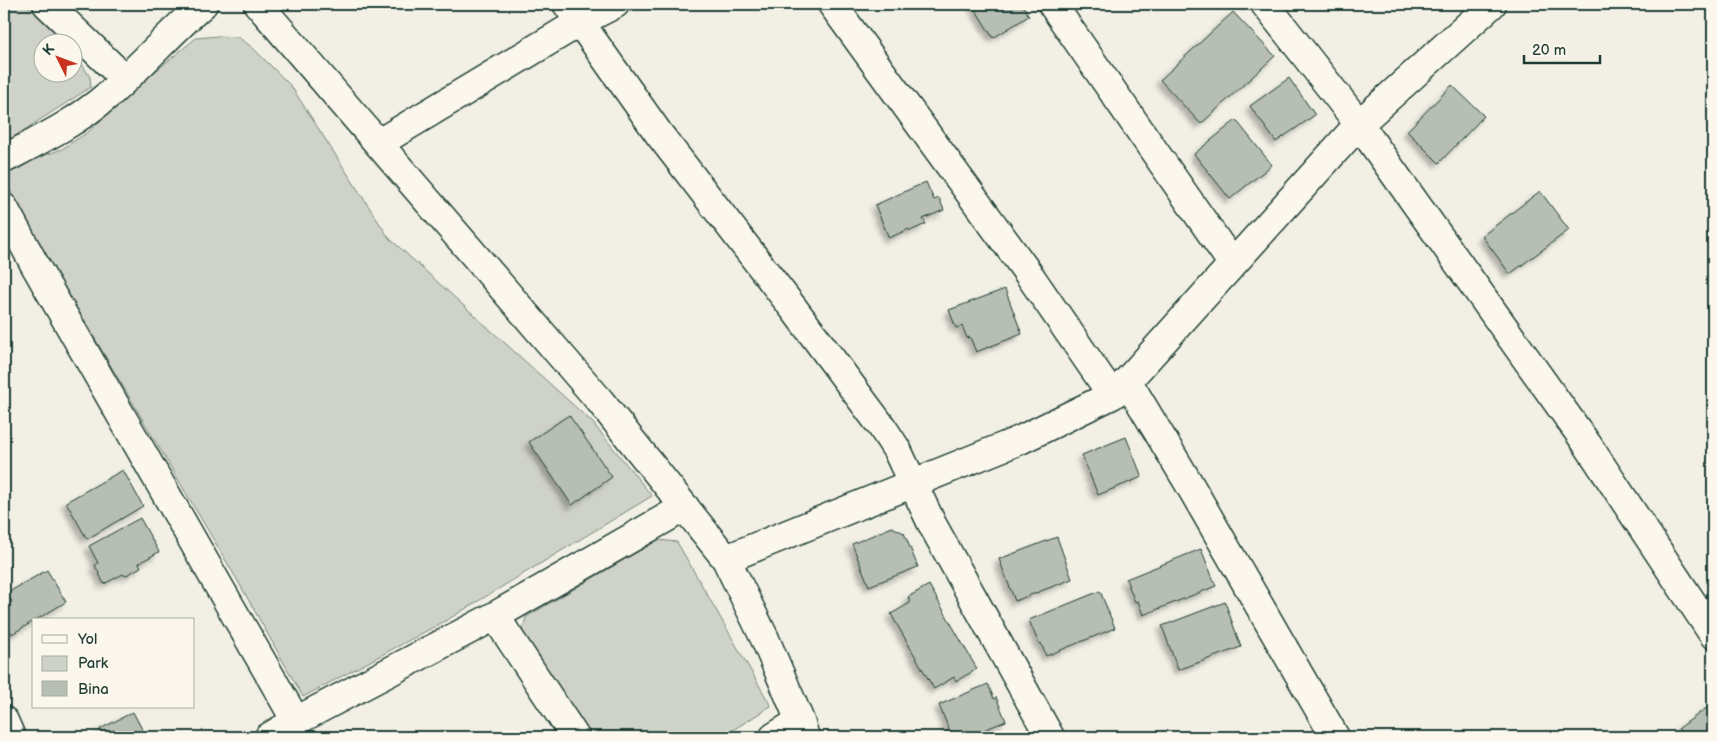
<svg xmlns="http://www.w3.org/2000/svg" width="1717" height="741" font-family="'Balsamiq Sans',sans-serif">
<defs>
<filter id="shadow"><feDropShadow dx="-4.5" dy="4.5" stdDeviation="2.5" flood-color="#0004"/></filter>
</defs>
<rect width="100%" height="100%" fill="#f2f0e5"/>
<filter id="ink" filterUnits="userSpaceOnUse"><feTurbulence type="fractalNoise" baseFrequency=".02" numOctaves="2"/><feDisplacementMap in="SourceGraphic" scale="10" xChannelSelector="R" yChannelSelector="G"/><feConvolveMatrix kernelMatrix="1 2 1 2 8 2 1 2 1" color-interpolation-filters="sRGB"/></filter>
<g filter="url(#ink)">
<path fill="#cfd2c8" stroke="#77887e" d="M 4,4 L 26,4 L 65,42 L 42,42 L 42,72 L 72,72 L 73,50 L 90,77 L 91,87 L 4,143 Z
M 218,36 L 238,37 L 253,48 L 291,86 L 389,238 L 592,422 L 652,496 L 447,620 L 303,697 L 239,583 L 32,232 L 10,190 L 4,172 L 4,170 L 62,149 L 88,132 L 140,84 L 196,38 Z
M 658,540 L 677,542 L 771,706 L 722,737 L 593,737 L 521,635 L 526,617 Z"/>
<path fill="#b7beb3" stroke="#1f3d34" filter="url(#shadow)" d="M 972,4 L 1022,4 L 1029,16 L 993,38 Z
M 1233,12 L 1275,56 L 1201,124 L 1160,80 Z
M 1289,78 L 1315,115 L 1276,142 L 1250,106 Z
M 1452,85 L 1484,116 L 1439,163 L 1407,131 Z
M 1236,120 L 1272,165 L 1230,199 L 1194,154 Z
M 926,182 L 934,200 L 939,198 L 944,210 L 923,219 L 926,224 L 910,231 L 909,229 L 889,238 L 875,205 Z
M 1540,191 L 1569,230 L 1510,274 L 1482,236 Z
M 1005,289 L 1022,334 L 976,352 L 970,337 L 967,338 L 962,326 L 956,328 L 949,310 Z
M 569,415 L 612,477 L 572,505 L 529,442 Z
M 1126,437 L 1142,477 L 1098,495 L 1082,455 Z
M 123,470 L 143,506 L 87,539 L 66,502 Z
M 140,518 L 159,552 L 139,563 L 141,567 L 125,576 L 123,574 L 104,584 L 95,565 L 98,563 L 89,546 Z
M 892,527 L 904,533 L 918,567 L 869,586 L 852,544 Z
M 1057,537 L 1072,579 L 1015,601 L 999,559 Z
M 1201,549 L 1216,586 L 1143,615 L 1138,601 L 1135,602 L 1126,579 Z
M 47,570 L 66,602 L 12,634 L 4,619 L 4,607 L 12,602 L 7,593 Z
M 929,585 L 977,669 L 956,681 L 954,677 L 934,689 L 891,614 L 910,603 L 908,597 Z
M 1100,591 L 1115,628 L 1046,656 L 1041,643 L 1039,644 L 1029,620 Z
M 1225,602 L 1241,647 L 1178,670 L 1162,626 Z
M 988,684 L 994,699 L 996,697 L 1006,721 L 967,737 L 952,737 L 939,705 Z
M 1712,704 L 1713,737 L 1685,737 L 1678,729 Z
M 133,712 L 146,737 L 104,737 L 100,729 Z"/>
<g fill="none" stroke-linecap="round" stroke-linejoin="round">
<defs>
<path id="street" d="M 47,4 L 125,79
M 258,4 L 600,401 L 726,559 L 765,639 L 800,721 L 805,737
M 567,4 L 659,134 L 794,309 L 882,427 L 897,450 L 932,524 L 1050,737
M 832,4 L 1028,273 L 1112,395
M 1052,4 L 1232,263
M 1265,4 L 1359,124 L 1587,444 L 1713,634
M 379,143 L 580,22 L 615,4
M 4,159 C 40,140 77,122 108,95 C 141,66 170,33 203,4
M 4,208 L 36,267 L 296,721
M 1128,382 L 1188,482 L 1335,737
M 726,559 L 1020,440 L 1112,395 L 1120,389 L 1359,124 L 1492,4
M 495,616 L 575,737
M 4,721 L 11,737
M 269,737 L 296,721 L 495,616 L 685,507
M 774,737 L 800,721"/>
</defs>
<use href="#street" stroke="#1f3d34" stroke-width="31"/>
<use href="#street" stroke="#fbf7ec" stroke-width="28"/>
</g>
</g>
<rect width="1717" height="741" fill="none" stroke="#fbf7ec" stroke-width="20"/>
<rect x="10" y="10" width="1697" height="721" fill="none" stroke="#1f3d34" stroke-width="2" filter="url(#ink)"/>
<rect x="32" y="618" width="162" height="90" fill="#fbf7ec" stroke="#a3ada2"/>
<rect x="42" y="635" width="25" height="8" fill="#fbf7ec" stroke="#a3ada2"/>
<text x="78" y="644" font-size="15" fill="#1f3d34">Yol</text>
<rect x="42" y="656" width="25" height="15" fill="#cfd2c8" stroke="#a3ada2"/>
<text x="78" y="668" font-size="15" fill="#1f3d34">Park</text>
<rect x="42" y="681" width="25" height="15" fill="#b7beb3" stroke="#a3ada2"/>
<text x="78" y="694" font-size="15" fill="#1f3d34">Bina</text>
<g transform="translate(58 58) rotate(312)"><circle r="24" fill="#fbf7ec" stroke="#a3ada2"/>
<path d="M0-4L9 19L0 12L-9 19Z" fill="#c8321e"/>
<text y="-8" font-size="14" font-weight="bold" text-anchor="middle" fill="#1f3d34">K</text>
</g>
<path d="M1524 55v8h76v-8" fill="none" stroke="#1f3d34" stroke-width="2.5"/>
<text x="1532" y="55" font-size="15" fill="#1f3d34" stroke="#fbf7ec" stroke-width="4" paint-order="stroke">20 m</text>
</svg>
